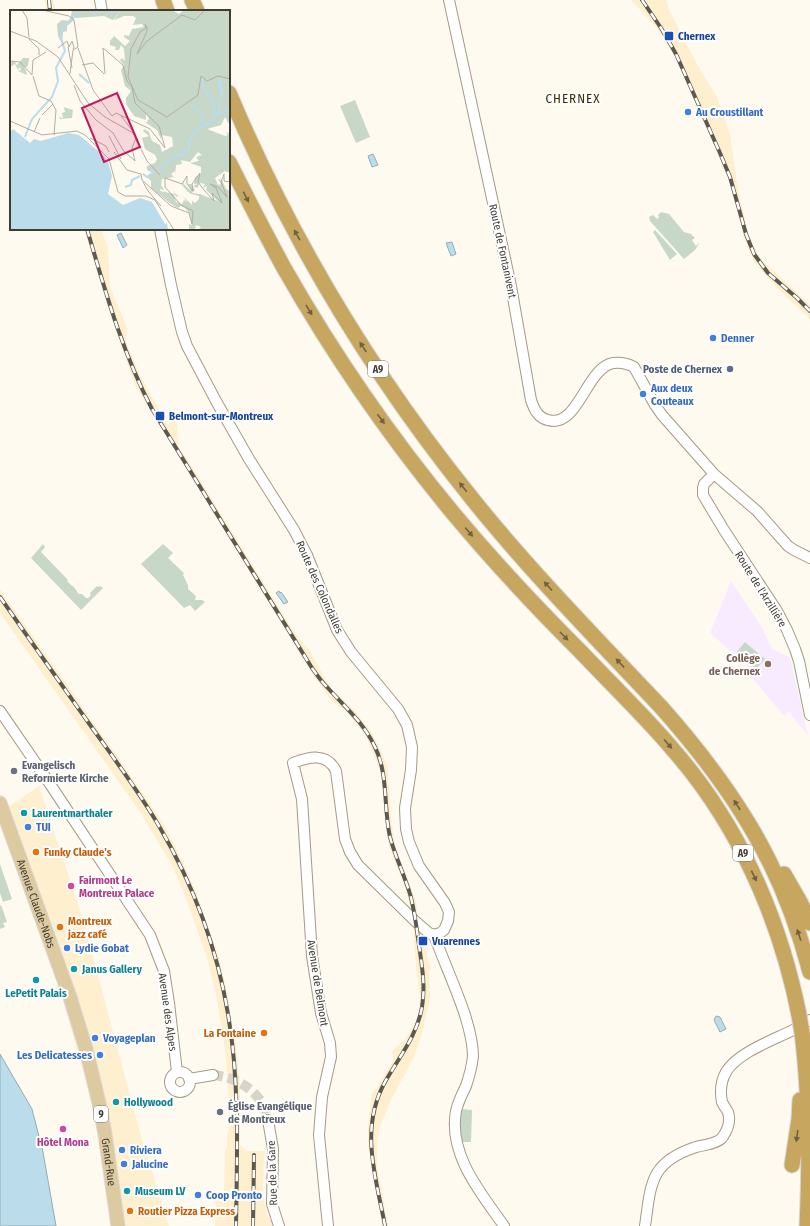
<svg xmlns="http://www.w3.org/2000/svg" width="810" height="1226" font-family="'Fira Sans Condensed',sans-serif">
<rect width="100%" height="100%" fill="#fffaf0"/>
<path fill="#feefce" d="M 45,0 L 53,0 L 56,11 L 47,11 Z
M 631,0 L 666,0 L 670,12 L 697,64 L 717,97 L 730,134 L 737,184 L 749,237 L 761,259 L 810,305 L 810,321 L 806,315 L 779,290 L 755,263 L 744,239 L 732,187 L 676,58 L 664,38 L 655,26 Z
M 84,229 L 101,229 L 108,248 L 110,287 L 127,328 L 126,342 L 141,377 L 167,424 L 177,421 L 178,448 L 186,457 L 294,632 L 309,650 L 332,690 L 355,711 L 371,732 L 381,751 L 388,768 L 391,818 L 395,846 L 416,901 L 419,930 L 424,936 L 428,961 L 431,969 L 429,970 L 430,997 L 423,1030 L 414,1057 L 390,1102 L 379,1129 L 377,1145 L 377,1165 L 388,1226 L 383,1226 L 368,1146 L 368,1127 L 372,1092 L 374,1092 L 394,1059 L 392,1051 L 406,1038 L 417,1019 L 420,1000 L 416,966 L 413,926 L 410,908 L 406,890 L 390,849 L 387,834 L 384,787 L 379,768 L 366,736 L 347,713 L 330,699 L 312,673 L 135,385 L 108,308 Z
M 0,589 L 152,806 L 167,830 L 182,860 L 194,887 L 219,957 L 227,993 L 235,1039 L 240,1083 L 240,1145 L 242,1146 L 244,1149 L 246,1151 L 265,1151 L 263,1170 L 264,1171 L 263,1186 L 264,1198 L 267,1214 L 274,1226 L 215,1226 L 216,1205 L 211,1198 L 224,1199 L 225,1149 L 227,1148 L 227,1134 L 229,1131 L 228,1084 L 225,1049 L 216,994 L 207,958 L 183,890 L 170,862 L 140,812 L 0,613 Z
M 39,786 L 82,916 L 141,1136 L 169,1226 L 121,1226 L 119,1197 L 8,807 Z"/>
<path fill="#f9ebff" d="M 731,581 L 761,626 L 772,649 L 790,657 L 808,736 L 789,712 L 784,716 L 749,674 L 753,671 L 710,633 Z"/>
<path fill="#c7d7c8" d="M 355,100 L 370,137 L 356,143 L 340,106 Z
M 661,212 L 669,214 L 684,232 L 691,234 L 695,238 L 692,240 L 696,246 L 700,242 L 695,250 L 684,259 L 650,221 L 649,217 L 653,215 L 657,219 L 659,217 L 658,215 Z
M 655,230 L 677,254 L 670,260 L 653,232 Z
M 43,544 L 45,547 L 41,552 L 68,580 L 67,581 L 72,586 L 73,586 L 77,591 L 77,592 L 79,594 L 82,594 L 86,598 L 88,598 L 91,595 L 90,593 L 97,586 L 98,587 L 100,586 L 103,588 L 81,610 L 31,558 Z
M 163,544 L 173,553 L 168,558 L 184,573 L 183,575 L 188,585 L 188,589 L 196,596 L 195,600 L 202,600 L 205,602 L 195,611 L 190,605 L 184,608 L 141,564 Z
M 745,642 L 765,659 L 756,669 L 736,653 Z
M 0,864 L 12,899 L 3,902 L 0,893 Z
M 1,905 L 7,922 L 3,923 L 5,927 L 0,929 L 0,906 Z
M 462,1109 L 472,1110 L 471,1142 L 461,1142 L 460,1119 Z"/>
<path fill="#badceb" stroke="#95acb4" d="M 373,154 L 378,165 L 372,167 L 368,156 Z
M 121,233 L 127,245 L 123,248 L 117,235 Z
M 452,242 L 456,254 L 451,256 L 446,243 Z
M 279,591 L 280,593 L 281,592 L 288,602 L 284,604 L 276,593 Z
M 716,1016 L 720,1017 L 726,1029 L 720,1032 L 714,1020 Z
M 0,1054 L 32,1109 L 43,1152 L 56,1226 L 0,1226 Z"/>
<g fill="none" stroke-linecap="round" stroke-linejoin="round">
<path stroke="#d9d4ca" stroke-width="10" stroke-dasharray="10 5" stroke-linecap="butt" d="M 213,1075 C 238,1077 264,1093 268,1120"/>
<defs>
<path id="minor" d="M 100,0 L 102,11
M 449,0 L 511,286 L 531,400 C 534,409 538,418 548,420 C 578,429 586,368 613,363 C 621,362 627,363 634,367 L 655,405 L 662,415 L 714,474 L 757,511 L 788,546 L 794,550 L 810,558
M 160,229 L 171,285 L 182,332 L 187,346 L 216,401 L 249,459 L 294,530 L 307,555 L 337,630 L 351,652 L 398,709 L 407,725 L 412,747 L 411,770 L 405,808 L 406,829 L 409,842 L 419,866 L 445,903 L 449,912 L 448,921 L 444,930 L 440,933 L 434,935
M 714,474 L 704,484 L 703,488 L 703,495 L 724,530 L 777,611 L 787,630 L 795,649 L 799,661 L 810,715
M 0,711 L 44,775 L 150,935 L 164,971 L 169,1003 L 177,1072
M170 1082a10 10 0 1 1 20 0a10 10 0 1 1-20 0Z
M 189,1079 L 213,1075
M 268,1120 L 273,1149 L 272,1204 L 279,1226
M 328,1226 L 319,1135 L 322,1097 L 331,1057 L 330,1043 L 321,1013 L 312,956 L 302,799 L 293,763 C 309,757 327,752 336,771 L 345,839 L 350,852 L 358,865 L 415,921 L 429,933 L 434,935 C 444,962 456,988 465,1015 C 469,1028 473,1042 473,1056 C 472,1066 469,1077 466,1086 C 462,1094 458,1102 456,1111 C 448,1155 481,1193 504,1226
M 645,1226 C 651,1183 650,1162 696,1147 C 704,1145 716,1144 722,1138 C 727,1131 731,1121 728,1112 C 726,1109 724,1106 722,1102 C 720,1092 721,1081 726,1072 C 738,1052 774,1040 795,1029 C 800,1026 805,1023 810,1020"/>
<g id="major">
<path id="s1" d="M 0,803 L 70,997 L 86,1049 L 99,1103 L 105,1134 L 118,1226"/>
</g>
<path id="highway" d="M 163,0 L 167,11
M 192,0 L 197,11
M 229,93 C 290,238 372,374 470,496 C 529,570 596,638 661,707 C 693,743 722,780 747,821 C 776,868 796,919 810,972
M 229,162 C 247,198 265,233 284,268 C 333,354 390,437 453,513 C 493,561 536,607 580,651 C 618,691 659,730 693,774 C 747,844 782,929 799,1015
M 784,874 L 800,902 L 810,923
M 802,1033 C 810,1097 810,1161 807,1226
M 792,1165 L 799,1119 L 800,1100"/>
</defs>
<use href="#minor" stroke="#a59a82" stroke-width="12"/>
<use href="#major" stroke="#d9d8d6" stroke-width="15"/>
<use href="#highway" stroke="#d9d8d6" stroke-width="17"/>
<use href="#minor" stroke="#fff" stroke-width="10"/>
<use href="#major" stroke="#ddcaa0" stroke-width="13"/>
<use href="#highway" stroke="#c7a660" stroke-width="15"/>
<defs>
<path id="rail" d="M 49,0 L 50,11
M 642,0 L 661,28 L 676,54 L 720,153 L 730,177 L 746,234 L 754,254 L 768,273 L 797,298 L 810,311
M 87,229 C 105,290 122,352 152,409 L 312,668 C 317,675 321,681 327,687 C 344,706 363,722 374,745 C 389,774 383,806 390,837 C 395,856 404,874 410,894 C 414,908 416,923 418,938 C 421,961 426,984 422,1007 C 417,1036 399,1057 385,1082 C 359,1129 376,1177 385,1226
M 0,597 C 29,639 59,681 88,722 C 112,756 138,790 159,826 C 193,884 217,948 228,1014 C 240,1084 237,1155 236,1226
M 253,1226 L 254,1155"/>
</defs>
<use href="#rail" stroke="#5e594f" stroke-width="4"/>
<use href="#rail" stroke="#fff" stroke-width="2.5" stroke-dasharray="8" stroke-linecap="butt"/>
<defs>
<path id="highway-bridge" d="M 799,1015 L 802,1033"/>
</defs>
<use href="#highway-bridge" stroke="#d9d8d6" stroke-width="17" stroke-linecap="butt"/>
<use href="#highway-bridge" stroke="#c7a660" stroke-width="15"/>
</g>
<defs><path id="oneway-solid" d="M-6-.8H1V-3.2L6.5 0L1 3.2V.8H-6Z"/></defs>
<g fill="#6f6142">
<use href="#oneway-solid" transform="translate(246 197) rotate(63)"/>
<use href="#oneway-solid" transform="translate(297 235) rotate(-119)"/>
<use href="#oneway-solid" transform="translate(309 310) rotate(59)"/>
<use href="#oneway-solid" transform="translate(363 347) rotate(-123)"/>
<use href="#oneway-solid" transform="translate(381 419) rotate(54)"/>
<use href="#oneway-solid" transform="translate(463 487) rotate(-128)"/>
<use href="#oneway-solid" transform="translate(469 532) rotate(50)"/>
<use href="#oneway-solid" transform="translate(548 586) rotate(-132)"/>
<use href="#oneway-solid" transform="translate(564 636) rotate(46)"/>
<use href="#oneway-solid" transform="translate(620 663) rotate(-133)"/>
<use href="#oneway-solid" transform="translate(668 744) rotate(49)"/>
<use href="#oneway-solid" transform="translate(737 805) rotate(-123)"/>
<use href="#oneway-solid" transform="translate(754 876) rotate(64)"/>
<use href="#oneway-solid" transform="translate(799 935) rotate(-108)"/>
<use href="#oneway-solid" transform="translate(797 1136) rotate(98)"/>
</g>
<g fill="#1a4fb4" stroke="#fff" stroke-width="1.5">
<rect x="664" y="31" width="10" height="10" rx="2"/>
<rect x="155" y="411" width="10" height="10" rx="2"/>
<rect x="418" y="936" width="10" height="10" rx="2"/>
</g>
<g fill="#3f7fe0" stroke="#fff" stroke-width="1.5">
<circle cx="688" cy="112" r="4"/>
<circle cx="713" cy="338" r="4"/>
<circle cx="643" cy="394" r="4"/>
<circle cx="28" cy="827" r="4"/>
<circle cx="67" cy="948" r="4"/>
<circle cx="95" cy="1038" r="4"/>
<circle cx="100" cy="1055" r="4"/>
<circle cx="122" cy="1150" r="4"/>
<circle cx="124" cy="1164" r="4"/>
<circle cx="198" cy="1195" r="4"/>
</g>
<circle fill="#5c6f8a" stroke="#fff" stroke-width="1.5" cx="730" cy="369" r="4"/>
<circle fill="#8d6e63" stroke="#fff" stroke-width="1.5" cx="768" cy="664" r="4"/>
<g fill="#6b7280" stroke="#fff" stroke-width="1.5">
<circle cx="14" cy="771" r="4"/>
<circle cx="220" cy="1112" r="4"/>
</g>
<g fill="#0f9aa8" stroke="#fff" stroke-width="1.5">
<circle cx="24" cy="813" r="4"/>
<circle cx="74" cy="969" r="4"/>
<circle cx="36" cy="980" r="4"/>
<circle cx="116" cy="1102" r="4"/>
<circle cx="127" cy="1191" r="4"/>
</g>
<g fill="#e8710a" stroke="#fff" stroke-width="1.5">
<circle cx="36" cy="852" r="4"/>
<circle cx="60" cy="927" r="4"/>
<circle cx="264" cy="1033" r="4"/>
<circle cx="130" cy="1211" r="4"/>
</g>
<g fill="#d1479c" stroke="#fff" stroke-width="1.5">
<circle cx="71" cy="886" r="4"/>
<circle cx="63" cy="1129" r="4"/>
</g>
<g text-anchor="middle" stroke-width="4" stroke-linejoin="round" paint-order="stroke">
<g fill="#fff" stroke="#797670" stroke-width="1">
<rect x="368" y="361" width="20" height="16" rx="3"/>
<rect x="733" y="845" width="20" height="16" rx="3"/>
<rect x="94" y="1106" width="14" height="16" rx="3"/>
</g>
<g font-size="10" font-weight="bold" fill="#403c32">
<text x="378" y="373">A9</text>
<text x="743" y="857">A9</text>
<text x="101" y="1118">9</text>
</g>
<g font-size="11" font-weight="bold" fill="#164399" stroke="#fff" text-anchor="start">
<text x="678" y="40">Chernex</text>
<text x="169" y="420">Belmont-sur-Montreux</text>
<text x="432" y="945">Vuarennes</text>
</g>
<g font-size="11" font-weight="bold" fill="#366cbe" stroke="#fff" text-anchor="start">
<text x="696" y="116">Au Croustillant</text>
<text x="721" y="342">Denner</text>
<text x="651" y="392">Aux deux<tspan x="651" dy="13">Couteaux</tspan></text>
<text x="36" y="831">TUI</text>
<text x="75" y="952">Lydie Gobat</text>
<text x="103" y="1042">Voyageplan</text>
<text x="92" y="1059" text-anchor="end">Les Delicatesses</text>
<text x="130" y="1154">Riviera</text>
<text x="132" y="1168">Jalucine</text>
<text x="206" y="1199">Coop Pronto</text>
</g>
<g font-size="11" fill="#403c32" stroke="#fff">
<text transform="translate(503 251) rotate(78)" y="4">Route de Fontanivent</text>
<text transform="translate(320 587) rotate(66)" y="4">Route des Colondalles</text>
<text transform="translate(761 589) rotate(58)" y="4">Route de l'Arzillière</text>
<text dy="4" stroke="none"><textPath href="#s1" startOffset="107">Avenue Claude-Nobs</textPath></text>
<text transform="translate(318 983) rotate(81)" y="4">Avenue de Belmont</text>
<text transform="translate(168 1012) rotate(82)" y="4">Avenue des Alpes</text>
<text dy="4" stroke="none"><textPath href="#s1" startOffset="376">Grand-Rue</textPath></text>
<text transform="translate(272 1173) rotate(-92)" y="4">Rue de la Gare</text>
</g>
<g font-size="11" font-weight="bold" fill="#4e5e75" stroke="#fff" text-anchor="end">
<text x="722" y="373">Poste de Chernex</text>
</g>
<g font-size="11" font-weight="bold" fill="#785e54" stroke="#fff" text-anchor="end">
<text x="760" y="662">Collège<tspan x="760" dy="13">de Chernex</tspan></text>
</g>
<g font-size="11" font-weight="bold" fill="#5b616d" stroke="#fff" text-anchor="start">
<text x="22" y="769">Evangelisch<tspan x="22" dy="13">Reformierte Kirche</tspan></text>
<text x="228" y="1110">Église Evangélique<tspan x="228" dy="13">de Montreux</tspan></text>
</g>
<g font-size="11" font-weight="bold" fill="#0d838f" stroke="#fff" text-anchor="start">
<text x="32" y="817">Laurentmarthaler</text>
<text x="82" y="973">Janus Gallery</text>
<text x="36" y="997" text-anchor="middle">LePetit Palais</text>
<text x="124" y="1106">Hollywood</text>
<text x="135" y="1195">Museum LV</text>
</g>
<g font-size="11" font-weight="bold" fill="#c56008" stroke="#fff" text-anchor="start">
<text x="44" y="856">Funky Claude's</text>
<text x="68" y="925">Montreux<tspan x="68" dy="13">jazz café</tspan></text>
<text x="256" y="1037" text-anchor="end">La Fontaine</text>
<text x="138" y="1215">Routier Pizza Express</text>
</g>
<g font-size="11" font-weight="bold" fill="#b23c85" stroke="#fff" text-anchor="start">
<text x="79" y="884">Fairmont Le<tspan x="79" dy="13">Montreux Palace</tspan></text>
<text x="63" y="1146" text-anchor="middle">Hôtel Mona</text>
</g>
<g font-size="13" letter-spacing="1" fill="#422b06" stroke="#fff">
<text x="573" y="103">CHERNEX</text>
</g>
</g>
<g transform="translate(10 10)">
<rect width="220" height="220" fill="#fffaf0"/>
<path d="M 62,0 L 111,0 L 103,10 L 94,6 L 65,8 L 66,3 L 63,11 L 57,16 L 57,21 L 53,22 L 52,34 L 48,26 L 47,14 L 52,10 L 60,11 ZM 111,0 L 162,0 L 169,4 L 174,0 L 220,0 L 220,116 L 215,107 L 211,115 L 197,119 L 215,126 L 218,125 L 216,122 L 220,124 L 220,163 L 215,161 L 205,168 L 208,175 L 211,174 L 208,169 L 212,170 L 216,179 L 220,181 L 220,220 L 188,220 L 191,217 L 186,215 L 185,220 L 179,220 L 179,214 L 182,215 L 180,204 L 175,198 L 171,196 L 168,198 L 161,194 L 141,178 L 141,171 L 137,167 L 143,163 L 137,160 L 137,156 L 145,153 L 147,149 L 145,145 L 135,139 L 132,128 L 139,126 L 133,121 L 134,119 L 139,122 L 142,131 L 150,135 L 152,142 L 163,136 L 162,127 L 152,125 L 151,129 L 147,120 L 136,113 L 139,109 L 136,103 L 136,110 L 124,106 L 116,94 L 116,88 L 121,81 L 115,76 L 111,60 L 114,55 L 110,50 L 112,48 L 115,51 L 114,39 L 111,35 L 109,40 L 105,40 L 106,37 L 100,35 L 100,31 L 104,26 L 115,36 L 120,31 L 114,27 L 114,25 L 119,26 L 122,19 L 134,17 L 132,14 L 123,15 L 126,8 L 123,6 L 114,6 L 104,10 ZM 188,142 L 192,145 L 186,147 L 189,151 L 180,153 L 191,157 L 191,164 L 185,167 L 184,174 L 187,174 L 183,176 L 187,178 L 190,173 L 195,174 L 193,178 L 197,176 L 196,180 L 208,191 L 190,184 L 182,183 L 185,180 L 181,174 L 178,174 L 181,181 L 173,173 L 172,175 L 177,181 L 181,184 L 189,186 L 189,189 L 185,193 L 182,191 L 182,195 L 173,186 L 177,192 L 174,190 L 172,194 L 166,192 L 164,185 L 165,184 L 166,187 L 168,186 L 163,181 L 165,184 L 150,181 L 150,179 L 154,180 L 151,175 L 152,169 L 164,167 L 161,164 L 165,161 L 165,166 L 166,155 L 172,154 L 171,150 L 180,152 ZM 13,48 L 19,48 L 18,56 L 14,58 L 16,60 L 17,65 L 8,61 L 11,60 L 10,57 L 8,60 L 5,54 L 0,57 L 0,53 L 4,51 L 7,55 ZM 54,97 L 63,100 L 62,108 L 50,109 L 49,107 L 53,108 L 52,103 L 55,102 Z" fill="#c7d7c8" fill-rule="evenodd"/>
<path d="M 3,119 L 20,133 L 24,129 L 31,131 L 58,123 L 69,125 L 94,146 L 99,155 L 102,166 L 98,184 L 113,195 L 130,188 L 142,192 L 155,214 L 157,213 L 158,220 L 0,220 L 0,122 Z" fill="#badceb"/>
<path fill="none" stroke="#badceb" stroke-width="2" d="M 79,0 L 85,3 L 91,0M 96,0 L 104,3 L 108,0M 69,64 L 79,73M 192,68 L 194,80 L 201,87 L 206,104M 211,84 L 211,69M 183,94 L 192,107 L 193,115M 208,103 L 211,85 L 208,71M 15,127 L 22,109 L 42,87 L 48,71 L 46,58 L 55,41 L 51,28 L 53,16 L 72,0M 0,146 L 11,148 L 28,144 L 44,129 L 100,160M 0,153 L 21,157 L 99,160M 0,155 L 20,159 L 93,161M 100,161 L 93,180 L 94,193 L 99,202 L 122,213 L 154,215 L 152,220M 149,162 L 154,155 L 170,144 L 174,145 L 175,139 L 179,139 L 179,132 L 188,118 L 201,113 L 207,104 L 220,100M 97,164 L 90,180 L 91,193 L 102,220M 133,164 L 137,167 L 142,163 L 142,160 L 145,163M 0,171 L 77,220M 115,177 L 121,175 L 122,170 L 130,166M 0,216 L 99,161M 28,220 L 98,162M 95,220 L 87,194 L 88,180 L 97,164"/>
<path fill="none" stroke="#b3aea4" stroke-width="1" d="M 12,0 L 17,8 L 19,27M 32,0 L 59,6 L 64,10 L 68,37 L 63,40M 195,0 L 185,10 L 172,5 L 137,31 L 127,44 L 137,21 L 137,17 L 135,14 L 136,18 L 130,22 L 121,39 L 118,67 L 128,90 L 157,107 L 188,85 L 191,66 L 197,71 L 208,66 L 220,69M 0,21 L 26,31 L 48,47 L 78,93 L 95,107 L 123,123 L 137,151 L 150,165M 19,29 L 29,39 L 29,45M 58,37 L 62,58M 48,38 L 57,31 L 59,37 L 62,31 L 64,37 L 63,39M 68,38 L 83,80 L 102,106 L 106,103 L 140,119 L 155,138 L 149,116 L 125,93 L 122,77 L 117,71 L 113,55 L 93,38 L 95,64M 0,51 L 10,52 L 22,65M 72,55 L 83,53 L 94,64M 60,64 L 63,40M 22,65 L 23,50 L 36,42M 23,66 L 29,86 L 41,91 L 46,100 L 44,125M 64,75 L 70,91 L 86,110 L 103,123 L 113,140 L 125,151M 32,105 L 43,94M 111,106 L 125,124M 0,111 L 32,125 L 67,121 L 75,125 L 99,149 L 108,182 L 115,186 L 136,186 L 145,190 L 164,220M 24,122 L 30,108M 99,126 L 111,149M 80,128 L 96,136 L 99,142M 104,142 L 117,160 L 131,164 L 132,170M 125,151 L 122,138 L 126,128M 132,170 L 161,196 L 179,203 L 182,214 L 183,201 L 171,195 L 155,177 L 155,168 L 172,174 L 177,166 L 177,174 L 183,181 L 182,174 L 190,163 L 188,172 L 194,180 L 204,191 L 202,183 L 212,193 L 206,178 L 200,174 L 208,177 L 217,187 L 211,172 L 214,164 L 214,171 L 220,172M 133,172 L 138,181 L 151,196"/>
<path fill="#c2185b" fill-opacity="0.15" stroke="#c2185b" stroke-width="2" d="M 107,83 L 130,137 L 94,152 L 72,98 Z"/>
<rect width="220" height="220" fill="none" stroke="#403c32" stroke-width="2"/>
</g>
</svg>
